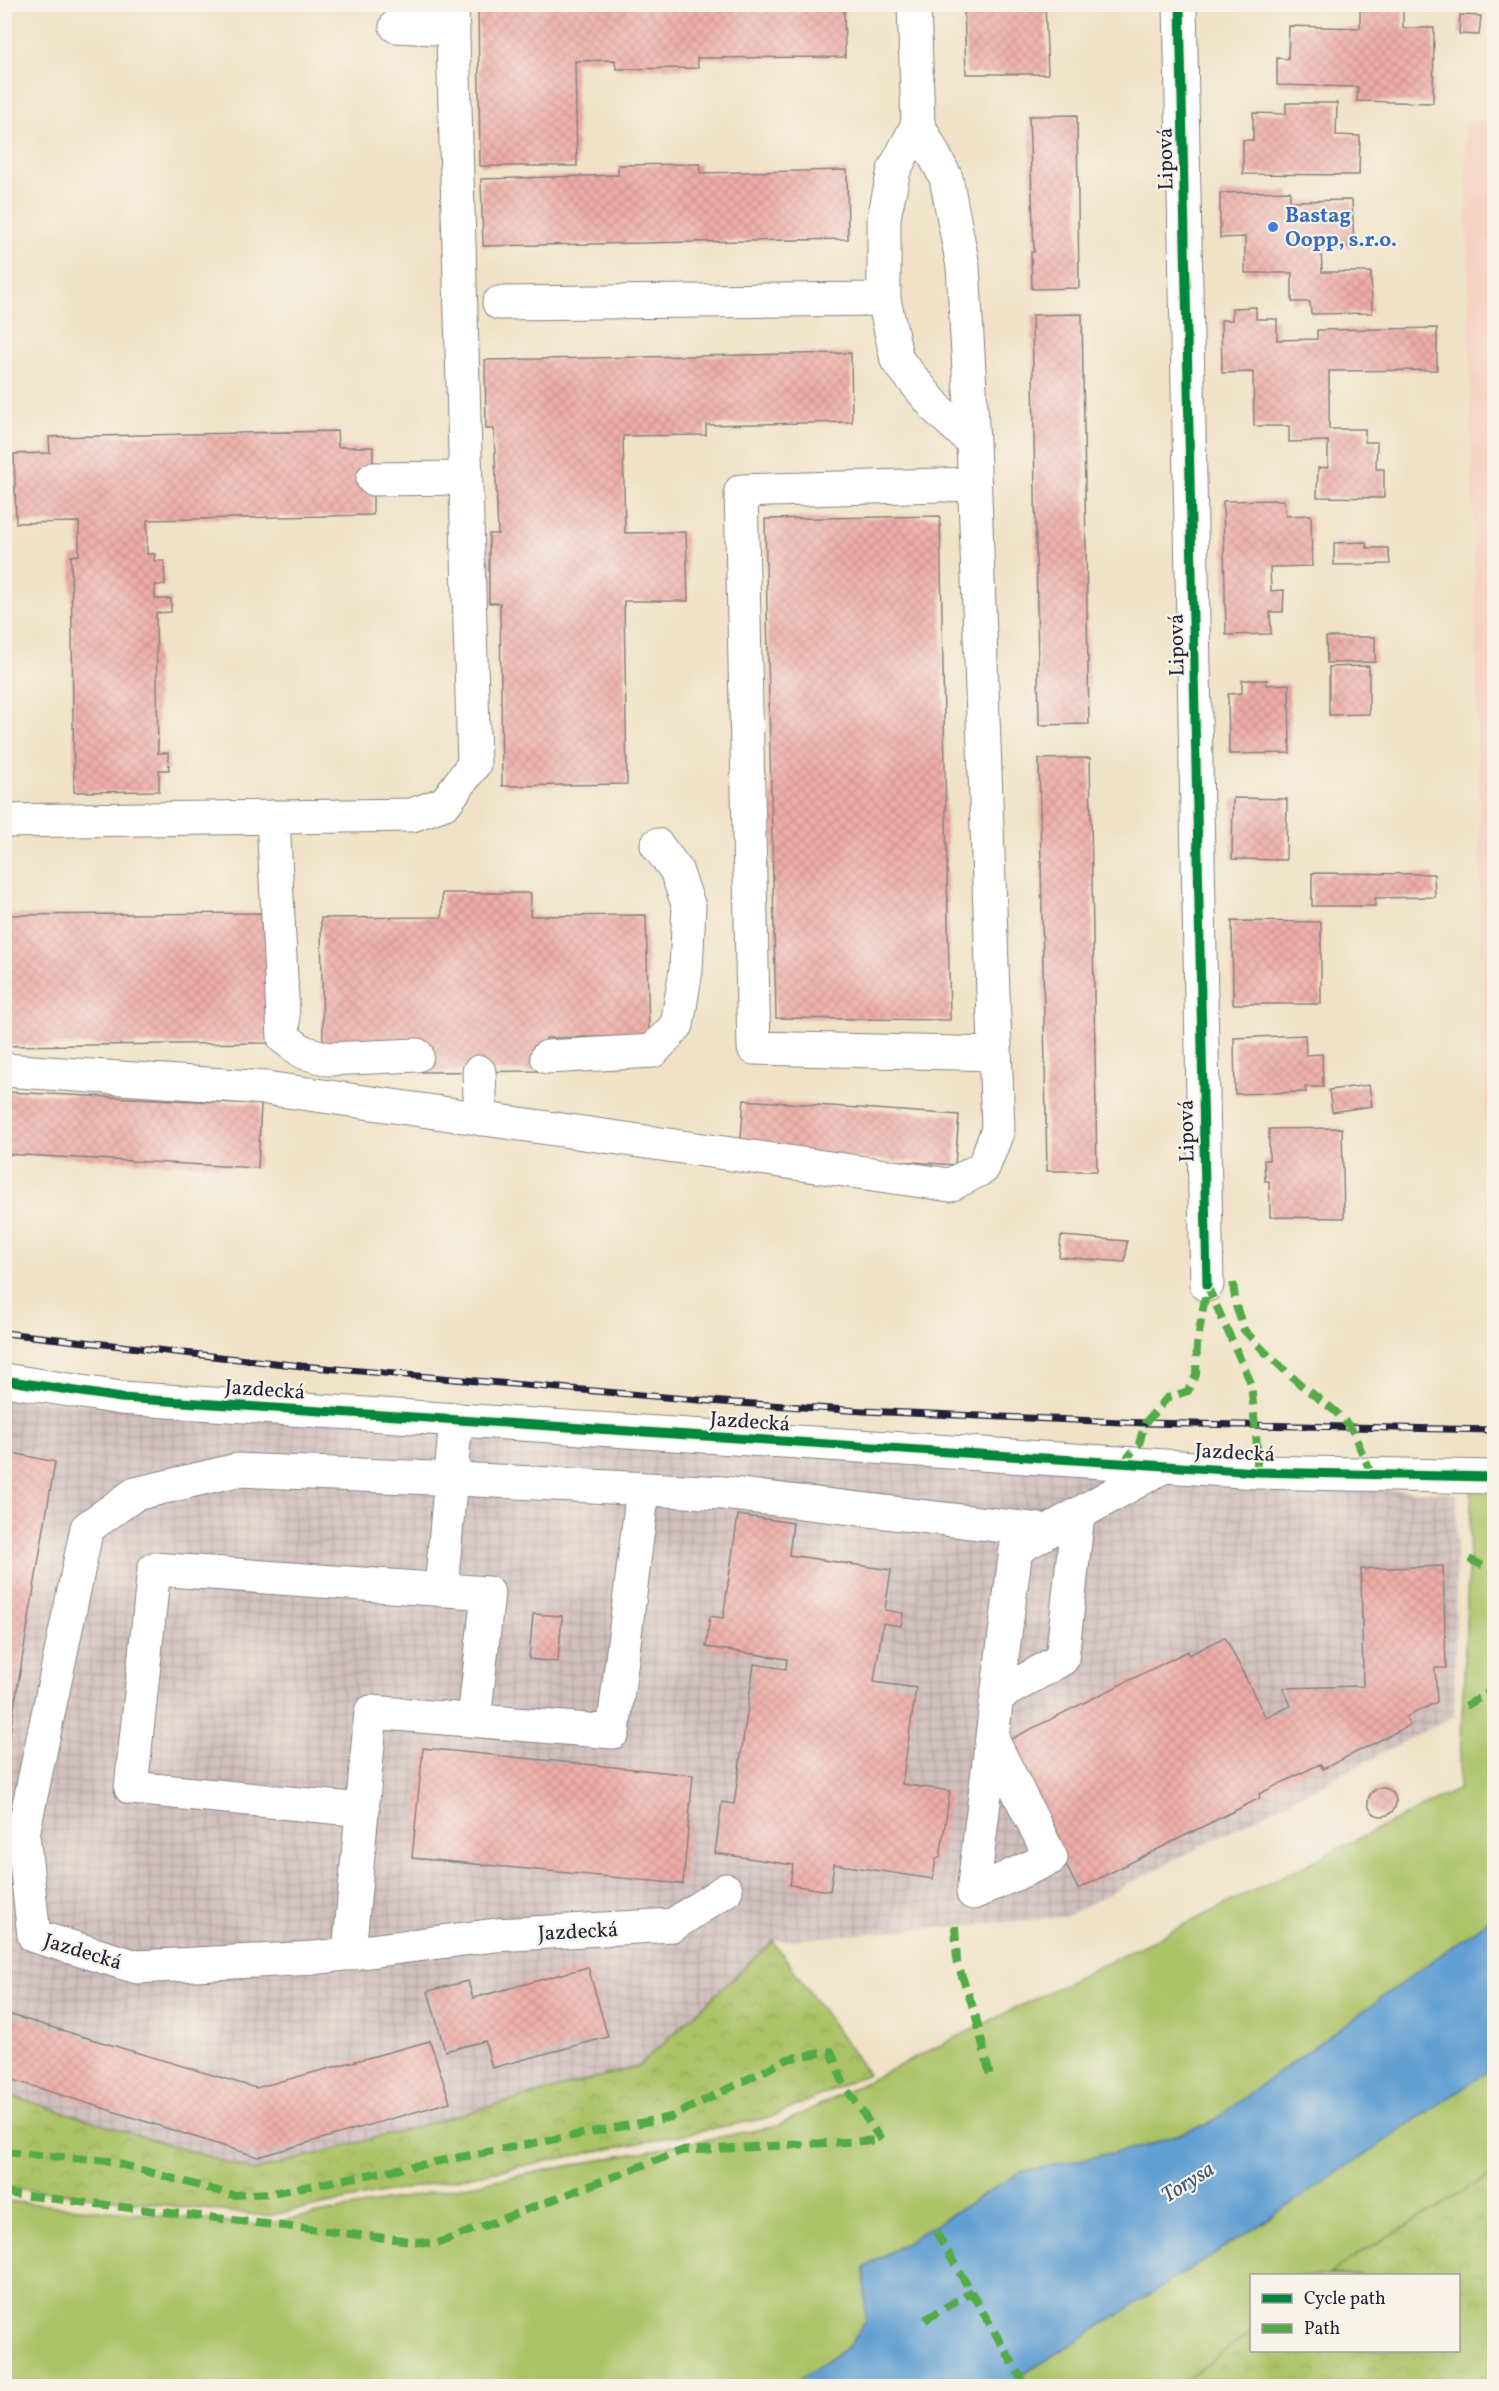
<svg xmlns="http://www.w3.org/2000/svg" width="1499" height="2391" font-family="Vollkorn,serif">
<defs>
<pattern id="industrial-grid" width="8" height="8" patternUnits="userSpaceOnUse" patternTransform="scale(1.5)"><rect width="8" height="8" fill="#d1bfbd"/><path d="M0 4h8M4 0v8" fill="none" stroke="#b3a4a3"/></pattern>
<pattern id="park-crowns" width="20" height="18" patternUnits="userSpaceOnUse" patternTransform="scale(1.5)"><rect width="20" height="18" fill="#abc266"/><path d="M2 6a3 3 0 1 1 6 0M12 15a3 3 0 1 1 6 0" fill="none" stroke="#93a659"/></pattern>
<pattern id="building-cross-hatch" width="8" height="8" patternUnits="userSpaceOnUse" patternTransform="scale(1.5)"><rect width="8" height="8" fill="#eeaca7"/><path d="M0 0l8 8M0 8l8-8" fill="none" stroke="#cc9491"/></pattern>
</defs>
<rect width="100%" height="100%" fill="#f7f3e8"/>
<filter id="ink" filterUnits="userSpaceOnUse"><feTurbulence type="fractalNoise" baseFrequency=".0167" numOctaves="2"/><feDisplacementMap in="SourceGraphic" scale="12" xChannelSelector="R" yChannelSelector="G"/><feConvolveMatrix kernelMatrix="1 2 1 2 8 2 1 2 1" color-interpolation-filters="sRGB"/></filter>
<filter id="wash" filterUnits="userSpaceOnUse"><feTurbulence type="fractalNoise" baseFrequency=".008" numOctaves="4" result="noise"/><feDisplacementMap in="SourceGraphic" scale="24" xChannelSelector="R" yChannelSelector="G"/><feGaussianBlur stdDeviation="1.35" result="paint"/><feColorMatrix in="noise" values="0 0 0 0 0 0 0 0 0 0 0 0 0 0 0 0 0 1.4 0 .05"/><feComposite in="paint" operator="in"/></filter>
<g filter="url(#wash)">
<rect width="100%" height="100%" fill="#f0e2c6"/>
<path fill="#f5d2c2" d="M 1465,122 L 1494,123 L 1494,1373 L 1491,1373 Z"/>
<path fill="url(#industrial-grid)" d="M 4,1398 L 1457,1494 L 1454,1716 L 1064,1917 L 773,1941 L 639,2066 L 254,2171 L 5,2094 Z"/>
<path fill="#abc266" stroke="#667250" stroke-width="1.5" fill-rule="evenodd" d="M 1472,1484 L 1494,1485 L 1494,1916 L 1208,2124 L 1145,2146 L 1021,2172 L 864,2268 L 866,2321 L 849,2346 L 789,2386 L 5,2386 L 4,2201 L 261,2225 L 777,2126 L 1459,1789 Z
M 1494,2067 L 1494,2386 L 1005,2386 L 1264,2222 ZM 1252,2276 L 1458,2276 L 1458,2350 L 1252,2350 Z"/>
<path fill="url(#park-crowns)" stroke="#667250" stroke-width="1.5" d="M 773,1941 L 868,2074 L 772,2117 L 266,2216 L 5,2187 L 5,2094 L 254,2171 L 639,2066 Z
M 1494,2173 L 1494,2386 L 1178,2386 L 1251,2332 L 1252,2350 L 1458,2350 L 1458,2276 L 1329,2275 L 1357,2255 Z"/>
<path fill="#619fd2" stroke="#426086" stroke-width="1.5" d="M 1494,1916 L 1494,2067 L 1264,2222 L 1005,2386 L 789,2386 L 849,2346 L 866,2321 L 864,2268 L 1021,2172 L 1145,2146 L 1208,2124 Z"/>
<g id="blocks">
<path fill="url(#building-cross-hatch)" d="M 478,4 L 844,4 L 845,57 L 697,58 L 698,68 L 616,69 L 615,60 L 575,61 L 577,166 L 480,166 Z
M 964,4 L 1045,4 L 1048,74 L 966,74 Z
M 1360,10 L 1403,10 L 1403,28 L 1434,28 L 1433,103 L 1357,101 L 1358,87 L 1277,85 L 1277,58 L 1288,59 L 1289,26 L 1360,28 Z
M 1460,15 L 1481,16 L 1479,35 L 1459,34 Z
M 1286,103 L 1337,103 L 1336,135 L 1360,136 L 1359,175 L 1243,174 L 1243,140 L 1253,140 L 1253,113 L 1286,114 Z
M 1077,115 L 1079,288 L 1032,289 L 1031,252 L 1034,252 L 1029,116 Z
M 700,164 L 700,173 L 847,170 L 848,239 L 483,246 L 481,179 L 618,175 L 618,165 Z
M 1290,191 L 1290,201 L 1352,200 L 1354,246 L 1321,247 L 1322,272 L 1371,272 L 1372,313 L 1311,314 L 1310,302 L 1292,302 L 1292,273 L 1245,273 L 1245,237 L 1220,238 L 1220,193 Z
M 1256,307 L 1256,319 L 1277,319 L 1277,340 L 1317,339 L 1317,330 L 1437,328 L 1437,370 L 1329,371 L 1329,429 L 1365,429 L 1365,442 L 1377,442 L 1376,469 L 1384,469 L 1384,498 L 1317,497 L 1318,468 L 1328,467 L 1328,441 L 1289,442 L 1289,426 L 1254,426 L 1253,372 L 1222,373 L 1221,320 L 1232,320 L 1232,308 Z
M 1082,314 L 1089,724 L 1039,725 L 1032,315 Z
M 851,353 L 852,422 L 706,425 L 706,435 L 623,436 L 625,533 L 686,532 L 688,601 L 624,601 L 627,784 L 502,786 L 500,603 L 489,603 L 489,534 L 498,534 L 494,429 L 486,429 L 485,360 Z
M 337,431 L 338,447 L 373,447 L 373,515 L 147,520 L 147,554 L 155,554 L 154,561 L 164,561 L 165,585 L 155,585 L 155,599 L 171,599 L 171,612 L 156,613 L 158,753 L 168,753 L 169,770 L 159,770 L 159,791 L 74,792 L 71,556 L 79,555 L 79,522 L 16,523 L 14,454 L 50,453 L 49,437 Z
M 1284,500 L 1286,516 L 1311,515 L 1312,566 L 1270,567 L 1271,591 L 1284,590 L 1283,612 L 1270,612 L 1271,634 L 1226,635 L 1223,501 Z
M 940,516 L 950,1020 L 776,1018 L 765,519 Z
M 1366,542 L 1367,548 L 1388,548 L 1390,564 L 1334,565 L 1334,543 Z
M 1326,637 L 1375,637 L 1375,662 L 1327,663 Z
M 1369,666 L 1369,714 L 1329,715 L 1329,667 Z
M 1242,680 L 1267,680 L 1266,685 L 1289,684 L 1290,753 L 1229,754 L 1228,694 L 1242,693 Z
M 1090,758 L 1097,1171 L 1047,1171 L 1039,759 Z
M 1233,798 L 1287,799 L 1286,860 L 1232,859 Z
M 1312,873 L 1434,874 L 1435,897 L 1375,898 L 1375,906 L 1312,906 Z
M 442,893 L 531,893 L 530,916 L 646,915 L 649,1036 L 546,1038 L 547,1071 L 422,1072 L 423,1042 L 323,1043 L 321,918 L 442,917 Z
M 267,913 L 268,1043 L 4,1046 L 4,915 Z
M 1232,921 L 1321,922 L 1321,1004 L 1233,1004 Z
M 1305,1035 L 1306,1055 L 1322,1054 L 1323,1087 L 1305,1087 L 1306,1092 L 1235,1094 L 1234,1038 Z
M 1369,1085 L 1372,1106 L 1332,1112 L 1329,1090 Z
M 4,1092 L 261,1104 L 258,1168 L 4,1154 Z
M 744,1100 L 959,1115 L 955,1165 L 740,1150 Z
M 1342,1128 L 1344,1218 L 1270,1217 L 1269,1181 L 1265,1181 L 1264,1160 L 1269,1160 L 1269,1129 Z
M 1061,1236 L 1127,1241 L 1125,1262 L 1059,1257 Z
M 4,1451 L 55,1462 L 6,1756 L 4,1756 Z
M 738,1515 L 793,1523 L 789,1555 L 891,1570 L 885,1610 L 903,1613 L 901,1626 L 883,1623 L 874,1682 L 916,1688 L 902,1784 L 950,1791 L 940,1858 L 936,1858 L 933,1879 L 834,1864 L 830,1891 L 790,1885 L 793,1865 L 715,1853 L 722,1802 L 734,1804 L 754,1664 L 786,1669 L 787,1659 L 706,1647 L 710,1616 L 723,1618 Z
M 1443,1566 L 1446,1668 L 1435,1668 L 1437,1702 L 1406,1717 L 1410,1725 L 1323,1769 L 1320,1764 L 1259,1794 L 1260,1798 L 1078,1889 L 1005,1742 L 1188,1651 L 1189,1655 L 1225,1637 L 1266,1718 L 1291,1706 L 1283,1688 L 1363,1686 L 1361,1569 Z
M 533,1614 L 562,1616 L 558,1662 L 529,1659 Z
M 423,1748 L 693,1775 L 683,1884 L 412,1858 Z
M1368 1802a14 14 0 1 1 28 0a14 14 0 1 1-28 0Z
M 588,1967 L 608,2037 L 492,2068 L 485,2041 L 445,2051 L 428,1991 L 468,1981 L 473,1998 Z
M 4,2013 L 256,2088 L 430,2041 L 450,2102 L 258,2157 L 4,2077 Z"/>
</g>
</g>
<g filter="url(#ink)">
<use href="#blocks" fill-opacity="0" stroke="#898280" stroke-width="1.5"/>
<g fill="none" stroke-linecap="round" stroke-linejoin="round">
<defs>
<path id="minor" d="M 1180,4 L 1207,1285
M 396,26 L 453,29
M 918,124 L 894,170 L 884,218 L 884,299 L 897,360 L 938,410 L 973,442
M 499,303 L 884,299
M 373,479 L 466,478
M 974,484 L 741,491 L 754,1048 L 995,1054
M 273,817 L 284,1038 L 303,1052 L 328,1059 L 417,1055
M 4,821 L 412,815 L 445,803 L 474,764 L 452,4
M 547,1057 L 653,1051 L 677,1025 L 686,970 L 689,907 L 676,870 L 657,845
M 4,1070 L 266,1088 L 950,1185 L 983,1168 L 998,1130 L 973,442 L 963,266 L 946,178 L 918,124 L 914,4
M 479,1072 L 481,1119
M 4,1380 L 121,1398 L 1257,1472 L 1494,1477
M 1078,1514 L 1062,1659 L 997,1696 L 1016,1549 L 1164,1466
M 441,1590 L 456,1419
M 992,1739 L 1051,1858 L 973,1893 L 997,1696
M 363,1810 L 131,1788 L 154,1569 L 488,1593 L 474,1720
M 726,1890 L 673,1925 L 496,1935 L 314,1958 L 137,1967 L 34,1936 L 23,1834 L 87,1528 L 135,1494 L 237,1470 L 458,1479 L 723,1493 L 1048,1531
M 349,1954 L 371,1712 L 613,1732 L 643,1489"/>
</defs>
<use href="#minor" stroke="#898280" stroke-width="35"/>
<use href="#minor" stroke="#fff" stroke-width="33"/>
<defs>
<path id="rail" d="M 4,1333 L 302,1366 L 722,1402 L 863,1411 L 1145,1423 L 1494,1430"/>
</defs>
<use href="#rail" stroke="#22223b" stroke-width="7"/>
<use href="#rail" stroke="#f7f3e8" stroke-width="4.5" stroke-dasharray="14" stroke-linecap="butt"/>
<path stroke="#53aa46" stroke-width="8" stroke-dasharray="15 8" stroke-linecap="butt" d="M 1233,1283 L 1236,1306 L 1244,1330 L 1265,1352 L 1301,1385 L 1335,1411 L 1351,1428 L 1372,1475
M 1207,1285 L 1251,1383 L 1257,1447 L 1257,1472
M 1123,1463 L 1139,1444 L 1145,1423 L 1167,1398 L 1188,1391 L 1196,1375 L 1197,1345 L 1207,1285
M 1469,1559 L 1494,1571
M 1466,1706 L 1494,1689
M 955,1926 L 957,1962 L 975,2013 L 990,2076
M 4,2152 L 109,2161 L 233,2195 L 272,2193 L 671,2117 L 788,2059 L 831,2051 L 844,2085 L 881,2140
M 4,2193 L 436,2244 L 681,2151 L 881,2140
M 936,2232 L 1026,2386
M 925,2320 L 972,2291"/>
<defs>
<path id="cycleway" d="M 1180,4 L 1207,1285
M 4,1380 L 121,1398 L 1257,1472 L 1494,1477"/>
</defs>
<use href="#cycleway" stroke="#f7f3e8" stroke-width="13"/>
<use href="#cycleway" stroke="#00873e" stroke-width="9"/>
</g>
</g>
<circle fill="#3f7fe0" stroke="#f7f3e8" stroke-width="2" cx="1273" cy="227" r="6"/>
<g text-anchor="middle" stroke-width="4.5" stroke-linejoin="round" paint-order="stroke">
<g font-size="21" fill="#22223b" stroke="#f7f3e8">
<text transform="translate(1165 159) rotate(-91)" y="7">Lipová</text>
<text transform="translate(1176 645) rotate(-91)" y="7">Lipová</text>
<text transform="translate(1186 1131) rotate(-91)" y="7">Lipová</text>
<text transform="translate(265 1389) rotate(4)" y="7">Jazdecká</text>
<text transform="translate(750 1421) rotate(4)" y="7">Jazdecká</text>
<text transform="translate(1235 1452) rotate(3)" y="7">Jazdecká</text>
<text transform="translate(578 1931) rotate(-3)" y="7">Jazdecká</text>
<text transform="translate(83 1951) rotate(17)" y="7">Jazdecká</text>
</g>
<g font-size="21" font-weight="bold" fill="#366cbe" stroke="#f7f3e8" text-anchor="start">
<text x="1285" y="222">Bastag<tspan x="1285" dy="24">Oopp, s.r.o.</tspan></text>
</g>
<g font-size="22" font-style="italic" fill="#3b5477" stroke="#f7f3e8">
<text transform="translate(1187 2181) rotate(-32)" y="8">Torysa</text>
</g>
</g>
<rect width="1499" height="2391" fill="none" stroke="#f7f3e8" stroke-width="24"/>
<rect x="1250" y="2274" width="210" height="78" fill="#f7f3e8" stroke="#a29fa3" stroke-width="1.5"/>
<rect x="1262" y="2294" width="30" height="9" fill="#00873e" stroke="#a29fa3" stroke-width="1.5"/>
<text x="1304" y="2304" font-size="18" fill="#22223b">Cycle path</text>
<rect x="1262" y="2324" width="30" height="9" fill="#53aa46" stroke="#a29fa3" stroke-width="1.5"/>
<text x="1304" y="2334" font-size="18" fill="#22223b">Path</text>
</svg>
